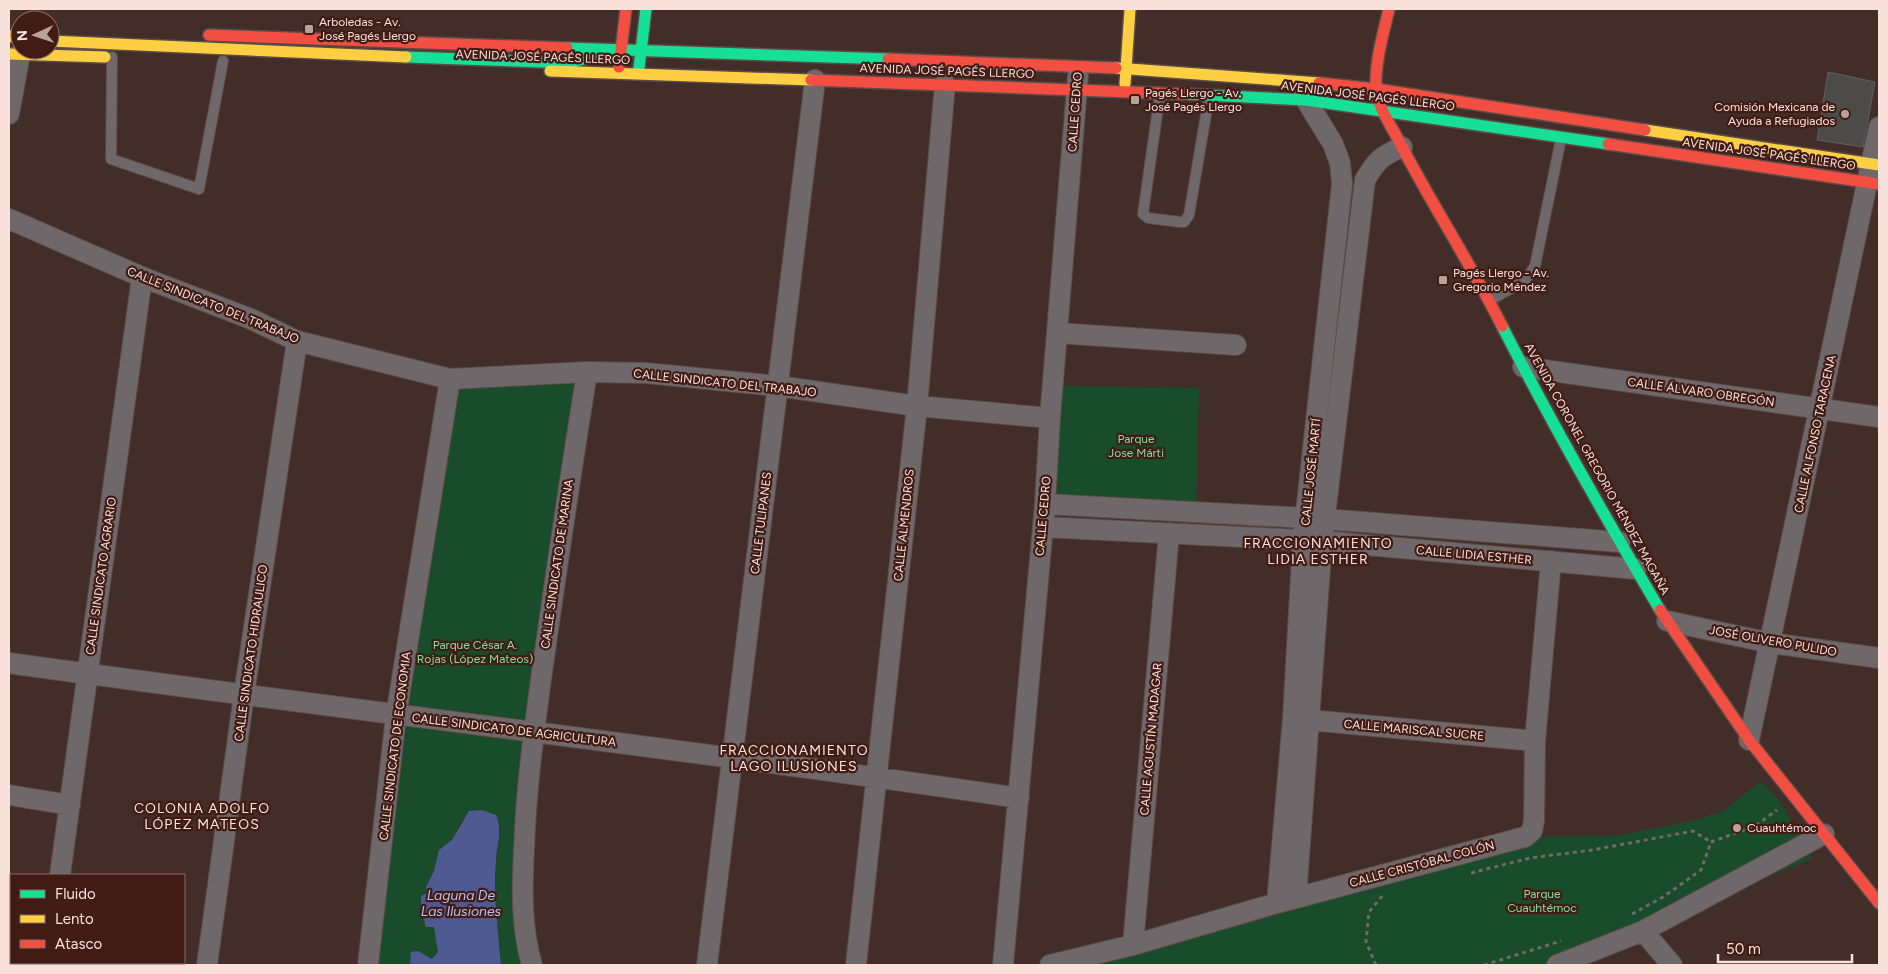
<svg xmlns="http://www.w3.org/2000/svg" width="1888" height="974" font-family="Figtree,sans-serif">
<rect width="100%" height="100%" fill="#422d28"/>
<path fill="#184c2a" d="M 587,372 L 533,731 L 532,965 L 501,965 L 496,912 L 496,861 L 501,828 L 463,819 L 452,840 L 436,965 L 368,965 L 450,379 Z
M 1059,386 L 1199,388 L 1196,507 L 1052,502 Z
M 1761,781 L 1780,801 L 1812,859 L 1607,942 L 1556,965 L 1045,965 L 1525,837 L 1616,836 L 1696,820 L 1723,811 Z"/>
<path fill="#4f5a93" d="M 482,810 L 496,815 C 503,834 497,842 496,860 C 493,895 498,931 501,965 L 410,965 L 411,952 L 418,951 L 432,959 L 438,952 L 434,927 L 426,927 L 421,909 L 421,896 L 427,893 L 426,887 L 434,871 L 439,850 L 452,840 L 469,811 Z"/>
<path fill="#4c4b4a" stroke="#5e6060" d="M 1828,72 L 1875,82 L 1863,147 L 1817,140 Z"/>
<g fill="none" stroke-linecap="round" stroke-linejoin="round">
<defs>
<path id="lane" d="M 112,57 L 111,159 L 199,189 L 223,61
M 1160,94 L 1143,214 L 1148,218 L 1180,222 L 1184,222 L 1189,215 L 1209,97
M 1490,300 L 1525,281 L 1535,266 L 1561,139"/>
<path id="street" d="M 9,114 L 20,54
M 9,219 L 142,277 L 251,319 L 297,341 L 450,379 L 587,372 L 646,373 L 778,386 L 917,406 L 1050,418
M 1057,333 L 1236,345
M 1523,367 L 1879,417
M 1045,504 L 1324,519 L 1620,542
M 1043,527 L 1322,541 L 1636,569
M 1667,621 L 1771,643 L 1879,658
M 9,663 C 345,710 683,748 1019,798
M 1298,719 L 1535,741
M 1749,740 L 1879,127
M 9,795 L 70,805
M 60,875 L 142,277
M 1296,898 L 1322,541 L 1365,180 C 1376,161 1381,156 1402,147
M 1277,903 L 1293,718 L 1303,540 L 1342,184 L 1340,163 L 1333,144 L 1306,100 L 1304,92
M 1643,931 L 1672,965
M 1133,945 L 1169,533
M 48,965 L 48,963
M 207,965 L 244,694 L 297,341
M 368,965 L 396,716 L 450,379
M 532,965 C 521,928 522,888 524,849 C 526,789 534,731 542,672 C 556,572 571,472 587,372
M 707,965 L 815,80
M 856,965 L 917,406 L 945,84
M 1003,965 L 1045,504 L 1050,418 L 1078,75
M 1050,965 L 1133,945 L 1277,903 L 1525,837 L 1532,831 L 1534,821 L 1535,741 L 1551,561
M 1557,965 L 1643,931 L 1824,834"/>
<path id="fast" d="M 567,48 L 888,59
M 406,57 L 568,63 L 621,50
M 639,68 L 646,9
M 1183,94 L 1306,100 L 1608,144
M 1502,326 C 1551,422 1605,517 1660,610"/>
<path id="slow" d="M 9,36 L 20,38
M 50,41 L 406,57
M 9,54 L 105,57
M 1116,68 L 1319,83
M 550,71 L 811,80
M 1125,84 L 1130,9
M 1645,130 L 1879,165"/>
<path id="jam" d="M 1389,9 C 1383,35 1375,61 1376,88 C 1377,106 1392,127 1400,143 C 1432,205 1471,264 1502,326
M 209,35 L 567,48
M 888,59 L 1116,68
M 619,67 L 626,9
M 811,80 L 1183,94
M 1319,83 L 1376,89 L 1645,130
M 1608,144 L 1879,184
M 1660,610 L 1749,740 L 1879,903"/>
</defs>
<use href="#lane" stroke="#5d4b47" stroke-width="12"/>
<use href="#street" stroke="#5d4b47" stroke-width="22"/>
<use href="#fast" stroke="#5d4b47" stroke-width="14"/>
<use href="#slow" stroke="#5d4b47" stroke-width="14"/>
<use href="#jam" stroke="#5d4b47" stroke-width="14"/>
<path stroke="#736869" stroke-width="3" stroke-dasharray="4 4" stroke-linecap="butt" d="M 1711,842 L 1755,826 L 1777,810
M 1471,873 L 1530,858 L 1593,850 L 1693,831 L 1711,842
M 1632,914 L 1663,897 L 1701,870 L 1711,842
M 1376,965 L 1366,942 L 1369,912 L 1383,895
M 1484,965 L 1561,941"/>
<use href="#lane" stroke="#6f686a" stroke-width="10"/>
<use href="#street" stroke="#6f686a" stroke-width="20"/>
<use href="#fast" stroke="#16e098" stroke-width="11"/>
<use href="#slow" stroke="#ffcf43" stroke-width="11"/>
<use href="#jam" stroke="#f24e42" stroke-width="11"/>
</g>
<g fill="#baa29c" stroke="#411c15" stroke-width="2">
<rect x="304" y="24" width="10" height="10" rx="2.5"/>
<rect x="1130" y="95" width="10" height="10" rx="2.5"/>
<circle cx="1845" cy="114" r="5"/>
<rect x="1438" y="275" width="10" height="10" rx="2.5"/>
<circle cx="1737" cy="828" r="5"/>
</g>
<g text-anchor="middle" stroke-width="4.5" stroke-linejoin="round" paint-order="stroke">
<g font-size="12" fill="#fbe1db" stroke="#411c15" text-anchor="start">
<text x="319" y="26">Arboledas - Av.<tspan x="319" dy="14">José Pagés Llergo</tspan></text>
<text x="1145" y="97">Pagés Llergo - Av.<tspan x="1145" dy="14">José Pagés Llergo</tspan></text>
<text x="1835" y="111" text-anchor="end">Comisión Mexicana de<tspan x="1835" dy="14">Ayuda a Refugiados</tspan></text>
<text x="1453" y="277">Pagés Llergo - Av.<tspan x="1453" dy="14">Gregorio Méndez</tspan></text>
<text x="1747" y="832">Cuauhtémoc</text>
</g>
<g font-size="12" fill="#fbe1db" stroke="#411c15">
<text transform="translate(543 57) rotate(2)" y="4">AVENIDA JOSÉ PAGÉS LLERGO</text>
<text transform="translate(947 71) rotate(2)" y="4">AVENIDA JOSÉ PAGÉS LLERGO</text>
<text transform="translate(1368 96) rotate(7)" y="4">AVENIDA JOSÉ PAGÉS LLERGO</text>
<text transform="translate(1075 112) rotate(-86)" y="4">CALLE CEDRO</text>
<text transform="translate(1769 154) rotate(8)" y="4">AVENIDA JOSÉ PAGÉS LLERGO</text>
<text transform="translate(213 305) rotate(22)" y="4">CALLE SINDICATO DEL TRABAJO</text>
<text transform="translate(725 383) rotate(6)" y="4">CALLE SINDICATO DEL TRABAJO</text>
<text transform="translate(1701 392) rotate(8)" y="4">CALLE ÁLVARO OBREGÓN</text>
<text transform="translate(1815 434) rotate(-78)" y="4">CALLE ALFONSO TARACENA</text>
<text transform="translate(1597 469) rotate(61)" y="4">AVENIDA CORONEL GREGORIO MÉNDEZ MAGAÑA</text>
<text transform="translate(1311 472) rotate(-84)" y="4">CALLE JOSÉ MARTÍ</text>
<text transform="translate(1043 516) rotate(-85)" y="4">CALLE CEDRO</text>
<text transform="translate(761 523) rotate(-83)" y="4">CALLE TULIPANES</text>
<text transform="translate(904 525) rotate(-84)" y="4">CALLE ALMENDROS</text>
<text transform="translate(1474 555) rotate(5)" y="4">CALLE LIDIA ESTHER</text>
<text transform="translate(557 564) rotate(-82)" y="4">CALLE SINDICATO DE MARINA</text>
<text transform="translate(101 576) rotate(-82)" y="4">CALLE SINDICATO AGRARIO</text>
<text transform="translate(1773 641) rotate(10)" y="4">JOSÉ OLIVERO PULIDO</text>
<text transform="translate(251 653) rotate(-82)" y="4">CALLE SINDICATO HIDRAULICO</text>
<text transform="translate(514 730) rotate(7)" y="4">CALLE SINDICATO DE AGRICULTURA</text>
<text transform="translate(1414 730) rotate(5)" y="4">CALLE MARISCAL SUCRE</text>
<text transform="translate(1151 739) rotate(-85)" y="4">CALLE AGUSTÍN MADAGAR</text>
<text transform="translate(395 746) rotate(-83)" y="4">CALLE SINDICATO DE ECONOMIA</text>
<text transform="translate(1422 864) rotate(-15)" y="4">CALLE CRISTÓBAL COLÓN</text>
</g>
<g font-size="12" fill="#82e09d" stroke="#411c15">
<text x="1136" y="443">Parque<tspan x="1136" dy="14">Jose Márti</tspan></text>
<text x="475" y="649">Parque César A.<tspan x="475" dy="14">Rojas (López Mateos)</tspan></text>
<text x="1542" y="898">Parque<tspan x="1542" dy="14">Cuauhtémoc</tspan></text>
</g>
<g font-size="14" letter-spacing="1" fill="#fbe1db" stroke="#411c15">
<text x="1318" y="548">FRACCIONAMIENTO<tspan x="1318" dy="16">LIDIA ESTHER</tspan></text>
<text x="794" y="755">FRACCIONAMIENTO<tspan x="794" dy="16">LAGO ILUSIONES</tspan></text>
<text x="202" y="813">COLONIA ADOLFO<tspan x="202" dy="16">LÓPEZ MATEOS</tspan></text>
</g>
<g font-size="14" font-style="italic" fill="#b2c2f8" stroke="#411c15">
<text x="461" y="900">Laguna De<tspan x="461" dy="16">Las Ilusiones</tspan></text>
</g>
</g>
<rect width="1888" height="974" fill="none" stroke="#fbe1db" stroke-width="20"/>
<rect x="10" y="874" width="175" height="90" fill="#411c15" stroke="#8b6b64"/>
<rect x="20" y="890" width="25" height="8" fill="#16e098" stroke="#8b6b64"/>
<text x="55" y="899" font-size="15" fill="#fbe1db">Fluido</text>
<rect x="20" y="915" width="25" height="8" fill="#ffcf43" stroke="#8b6b64"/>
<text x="55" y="924" font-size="15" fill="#fbe1db">Lento</text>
<rect x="20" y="940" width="25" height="8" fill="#f24e42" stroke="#8b6b64"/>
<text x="55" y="949" font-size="15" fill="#fbe1db">Atasco</text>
<g transform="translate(35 35) rotate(267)"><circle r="24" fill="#411c15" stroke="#8b6b64"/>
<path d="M0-4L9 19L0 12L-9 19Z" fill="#baa29c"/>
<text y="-8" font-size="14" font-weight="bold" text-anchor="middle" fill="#fbe1db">N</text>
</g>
<path d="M1718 954v8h134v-8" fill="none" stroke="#fbe1db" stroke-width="2.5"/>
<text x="1726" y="954" font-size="15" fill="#fbe1db" stroke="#411c15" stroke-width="4" paint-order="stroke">50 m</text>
</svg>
